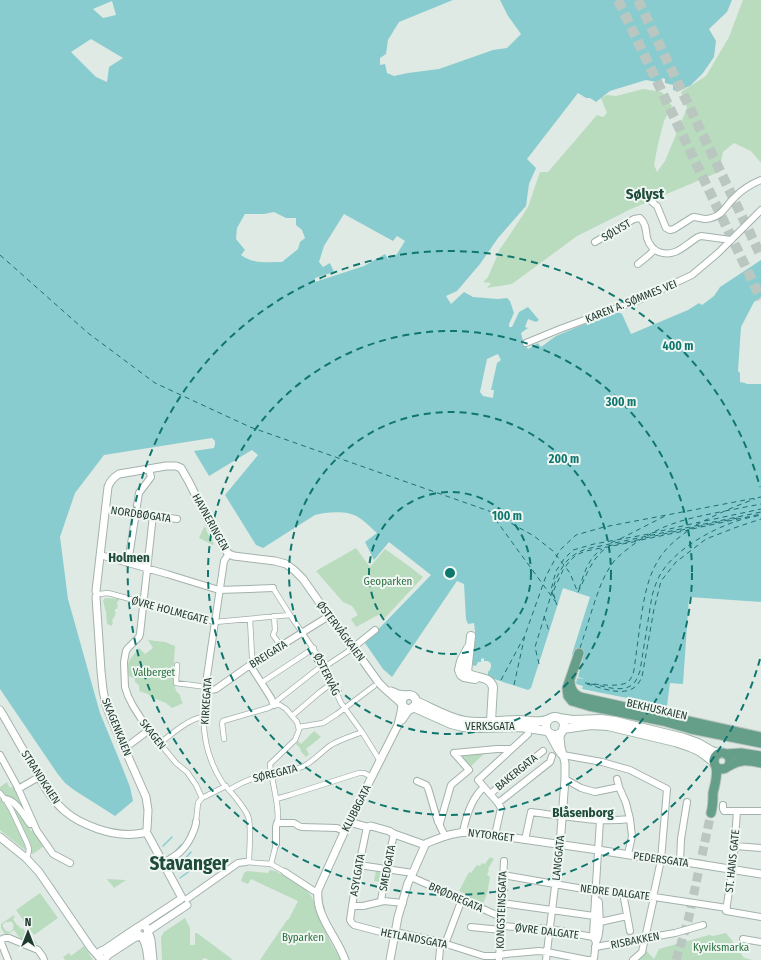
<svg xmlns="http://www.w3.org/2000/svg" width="761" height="960" font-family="'Fira Sans Condensed',sans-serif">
<rect width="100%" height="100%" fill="#e0eae4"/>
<path fill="#b9dbbe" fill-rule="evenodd" d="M 743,0 L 761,0 L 761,163 L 751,151 L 734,143 L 723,152 L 719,172 L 631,209 L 577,236 L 512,284 L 487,288 L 491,283 L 483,282 L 488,277 L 500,249 L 509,236 L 528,207 L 540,172 L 548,172 L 597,115 L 603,117 L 607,113 L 601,98 L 607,95 L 616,96 L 643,89 L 662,92 L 672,106 L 664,121 L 658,144 L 654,165 L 657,172 L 665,161 L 687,108 L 681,92 L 706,76 L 729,37 Z
M 204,527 L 206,528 L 207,532 L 214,544 L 213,545 L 199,538 Z
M 356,548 L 370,567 L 385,549 L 409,566 L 423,577 L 385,618 L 380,614 L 356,627 L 351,619 L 358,615 L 352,606 L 343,602 L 316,571 Z
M 105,598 L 119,599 L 118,602 L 117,602 L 117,604 L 118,605 L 117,609 L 115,609 L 115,612 L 116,612 L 114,618 L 113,618 L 112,622 L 113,622 L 112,626 L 107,624 L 106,612 L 103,601 Z
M 148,640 L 165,642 L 175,646 L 173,677 L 176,691 L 180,695 L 181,700 L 183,703 L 172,708 L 166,703 L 151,697 L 148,694 L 139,691 C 140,687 139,684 135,682 L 135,679 L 129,676 C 125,662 131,658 139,648 L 145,654 L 153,648 Z
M 314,731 L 321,737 L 306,749 L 309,754 L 306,757 L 300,750 L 301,749 L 296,744 L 298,741 L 301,744 Z
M 486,752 L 469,768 L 461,758 L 461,756 L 464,754 Z
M 7,782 L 10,788 L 14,786 L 17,793 L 19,800 L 30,822 L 29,827 L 31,831 L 34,830 L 44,846 L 33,854 L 25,850 L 0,830 L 0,800 L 5,795 L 0,790 L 0,787 Z
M 490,857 L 494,859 L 488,869 L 489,870 L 487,875 L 490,877 L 487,894 L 483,904 L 468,897 L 468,895 L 459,891 L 469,872 L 471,873 L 477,865 L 480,866 L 482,863 L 485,864 Z
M 270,870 L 276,871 C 286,878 301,885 309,893 C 315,900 315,909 318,916 C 324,931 333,946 341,960 L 260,960 L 287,920 L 289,919 L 298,901 L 251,879 L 248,884 L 241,881 L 244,873 L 247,871 L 268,873 Z
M 376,871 L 382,872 L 380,882 L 374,881 Z
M 107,879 L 125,880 L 126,880 L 114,888 Z
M 40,893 L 58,918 L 34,935 L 16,910 Z
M 14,915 L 15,917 L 13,919 L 17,925 L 18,925 L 21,929 L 23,928 L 28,937 L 30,936 L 32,939 L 33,938 L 37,944 L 36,944 L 33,940 L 29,943 L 22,941 L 14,930 L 8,934 L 5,934 L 1,928 L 1,924 ZM 10,921 L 13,923 L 14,927 L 13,926 L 13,929 L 10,932 L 6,931 L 3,927 L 3,924 L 6,922 L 10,922 Z
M 185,918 L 190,928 L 190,945 L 195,945 L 195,933 L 197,933 L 232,959 L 231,960 L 209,960 L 204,958 L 202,960 L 162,960 L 161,937 L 164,932 Z
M 726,933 L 733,942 L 735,950 L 740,952 L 744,958 L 752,960 L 637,960 L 646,950 L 654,959 L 659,949 L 709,935 L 713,936 Z
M 84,946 L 93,960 L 65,960 L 63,957 L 69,953 L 71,956 Z"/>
<path fill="#89cccf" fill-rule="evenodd" d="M 0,0 L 453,0 L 399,22 L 388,40 L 386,54 L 380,58 L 380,65 L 385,64 L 387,73 L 394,76 L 408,73 L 439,69 L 493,50 L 507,48 L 521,34 L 508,16 L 500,0 L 732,0 L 727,12 L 709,29 L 716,41 L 714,57 L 703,73 L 690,86 L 677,91 L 673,90 L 673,85 L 665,83 L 665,79 L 662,78 L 661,83 L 646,80 L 610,91 L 596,102 L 590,98 L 586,98 L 578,93 L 527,159 L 536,168 L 529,184 L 526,206 L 498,238 L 480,264 L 457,291 L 446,296 L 451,304 L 464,292 L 473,297 L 498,299 L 507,298 L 510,301 L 514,313 L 509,324 L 509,327 L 512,327 L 519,312 L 528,307 L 539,320 L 536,322 L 528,319 L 525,327 L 528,328 L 521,333 L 524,344 L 528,349 L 538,343 L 541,347 L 556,336 L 616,311 L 622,314 L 631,334 L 688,310 L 699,303 L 702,305 L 714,296 L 720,287 L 761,260 L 761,297 L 754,302 L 741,327 L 738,371 L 740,373 L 740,382 L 745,383 L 747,384 L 761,384 L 761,602 L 689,597 L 683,684 L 670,683 L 667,706 L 582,689 L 583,686 L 576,684 L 577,678 L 585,679 L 578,677 L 583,658 L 582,658 L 571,664 L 573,655 L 572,654 L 590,597 L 563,588 L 531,688 L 528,690 L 488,677 L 488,672 C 493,667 492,660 484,661 L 484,658 L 481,659 L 481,662 L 478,662 L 476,666 L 472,665 L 471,661 L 475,631 L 474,623 L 468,624 L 466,619 L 464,584 L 457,581 L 392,677 L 383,669 L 365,643 L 431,575 L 389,542 L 374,560 L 365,542 L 377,533 C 371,528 365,521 358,517 C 347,510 326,512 315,515 L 263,548 L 256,545 L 225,495 L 258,455 L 252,450 L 209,476 L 194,451 L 214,448 L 215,444 L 215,441 L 212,438 L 104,455 L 75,493 L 60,537 L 68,599 L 100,713 L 121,764 L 130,787 L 133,801 L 115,816 L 74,790 L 65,783 L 57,773 L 0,689 ZM 112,1 L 116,15 L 103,18 L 93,9 ZM 91,39 L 123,58 L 109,67 L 107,82 L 96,77 L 71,52 ZM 274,212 L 286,218 L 296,218 L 296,225 L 302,230 L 305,238 L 300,242 L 298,249 L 282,262 C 269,262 252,264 241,255 L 245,250 L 236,239 L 237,228 L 245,214 L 264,214 ZM 344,214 L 393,241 L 397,236 L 405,241 L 397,254 L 388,259 L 385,254 L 364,266 L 315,282 L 315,278 L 334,272 L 330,263 L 323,267 L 319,262 L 324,246 ZM 498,354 L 501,360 L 497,363 L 491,390 L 494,390 L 493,398 L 483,396 L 480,392 L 487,359 Z"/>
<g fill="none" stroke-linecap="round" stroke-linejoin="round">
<path stroke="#89cccf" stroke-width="1.5" d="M 163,846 L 172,837
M 169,856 L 175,852 L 181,845
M 174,867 L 183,861 L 191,852
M 180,878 L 191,870 L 200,860"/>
<path stroke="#1d6f74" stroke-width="1" stroke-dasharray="5 4" stroke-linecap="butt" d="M 0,255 L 88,333 L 155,383 L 250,427 L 489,511 L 534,536 L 553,551 L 570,573 L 578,593
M 725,511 L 761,504
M 490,512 L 555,601
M 705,521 L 761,509
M 696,525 C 715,515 735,506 755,499
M 692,529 L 761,514
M 652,533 L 700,522
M 647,536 C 669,522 695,517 720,512
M 645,538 L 742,517
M 620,539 L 667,515
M 641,540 L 689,530
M 611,543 L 617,540
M 608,546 L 642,539
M 579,589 C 584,574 588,558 602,549
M 578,592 C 586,577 591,559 606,548
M 555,599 L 553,592 L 563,570 L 569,562 L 576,555 L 586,551 L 638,541
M 557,605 L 551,590 L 556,571 L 564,559 L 573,550 L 594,544 L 649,534
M 544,616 L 549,631
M 580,648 C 584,636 588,623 592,610 C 598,592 603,575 615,560 C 624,551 634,544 644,537
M 539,664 L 535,647 L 556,579 C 564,563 568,556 586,549 L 761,512
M 501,680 L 524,637
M 585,683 C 596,684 618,688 628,682 C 631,679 633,675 634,670 C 636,655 638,640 640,625 C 644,599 647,573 664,552 C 672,542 682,535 692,528
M 587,684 C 602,688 625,698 637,685 C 639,683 641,679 642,677 L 654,609 L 661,581 L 676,562 L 706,539 L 737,527 L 761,519
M 591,684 C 604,686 624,694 634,683 C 637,680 638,675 640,671 L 652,596 C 654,589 656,582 660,575 C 674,550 710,530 737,521 C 745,518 753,517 761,515
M 514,685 L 525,635 L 546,576 L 560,550 L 576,535 L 604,527 L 761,497"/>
<path stroke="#bac7c0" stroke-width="9" stroke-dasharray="9 4.5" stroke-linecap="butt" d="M 676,960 L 688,921 L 711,813"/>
<path stroke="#bac7c0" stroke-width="10" stroke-dasharray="10 5" stroke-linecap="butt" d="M 618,0 L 761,299
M 638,0 L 761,256"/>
<defs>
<path id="pedestrian" d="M 273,588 L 290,615 L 323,663 L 341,703 L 362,732 L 380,761
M 99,594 L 108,593 L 215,622 L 290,615
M 274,616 L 275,630 L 273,635 L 281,646
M 250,619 L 252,657 L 254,662
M 177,665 L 176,683 L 207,687
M 261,683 L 314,648
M 208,688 C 204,694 204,701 204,708 C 202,735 208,760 222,782 C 224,785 226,786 228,789 C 234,795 245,809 248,816 C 252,827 249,850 249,862
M 274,705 L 280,705 L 286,709 L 297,722 L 299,730 L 295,740 L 270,764 C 271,780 281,809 277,823
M 292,716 L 320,692 L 332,683
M 299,727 L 323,723 L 337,714 L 374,686
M 149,730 L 176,763 L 187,772 L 196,785 L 202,798 L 198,803 L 196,822
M 224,739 L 222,723 L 223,721 L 268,708 L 274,705 L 278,700 L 320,667 L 329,664 L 350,650
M 160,743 C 172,734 188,719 203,717
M 229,790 C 242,782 254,777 269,774 C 280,772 291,771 302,767 C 313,762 321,752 331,745 C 341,739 352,736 362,732
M 0,793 L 5,799 L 11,809 L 27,843 L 29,849 L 28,855
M 202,798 L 226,786
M 276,799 L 290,795 L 359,773 L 364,773 L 372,777
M 246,862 L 271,864 L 285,872
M 271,864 L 276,844"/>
<path id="minor" d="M 652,202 L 657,206 L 666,228 L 670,230 L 674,229 L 693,217 C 698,217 701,219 706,219 C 723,217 724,207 735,197 C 742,190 751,184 761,180
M 595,242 L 634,219 L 640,218 C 646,223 646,231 647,238 C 649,244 653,250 659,252 C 675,258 685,245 698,237 L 701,236 L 731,240
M 638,264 L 649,255 L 654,250
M 526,343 L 560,329 L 639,300 L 692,275 L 718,253 L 761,210
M 105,509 L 177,519
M 229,554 L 226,558 L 224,561 L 206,683 C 207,689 211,691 216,689 L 250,665 L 329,616
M 100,555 L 167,574 L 219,590 L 273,588
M 128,563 L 139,493 L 151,477 L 149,469
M 350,650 L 375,630
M 250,665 L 271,698 L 274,705
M 125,748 L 149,730 L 140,717 L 133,706 L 128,696 L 125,687 L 124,662 L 126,651 L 128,648 L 139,637 L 140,634 L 153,515
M 454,753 L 497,749 L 511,749
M 0,755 L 17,786 L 37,831 L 53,854 L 70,863
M 563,755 L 602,762 L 630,770 L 667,789 L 661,860 L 653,897
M 565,779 L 581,788 L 595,792 L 619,787
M 617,779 L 619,787 L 626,803 L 630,819 L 632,836 L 628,854
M 417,781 L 426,785 L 428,788 L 438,822 L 440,825
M 18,789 L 39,777
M 490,794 L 543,751
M 5,799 C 16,800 24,816 30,824
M 498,803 L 550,762 L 552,756
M 723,805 L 723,809 L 724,811 L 761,811
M 737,811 L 733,865 L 726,911 L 761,917
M 367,827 L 359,865 L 352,906 L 350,920 L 352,923 L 354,925 L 388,934 L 400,933 L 440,942 L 484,956 L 493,956 L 506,954 L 539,951 L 547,952 L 587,960 L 591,960 L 594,958 L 596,942 L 593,937 L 594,916 L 600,820
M 463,832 C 466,816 472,798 484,787
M 495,835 L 501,808 L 498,803 L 478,780 L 528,734
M 445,836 L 440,826 L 440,823 L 451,785 L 469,770 L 454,753
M 525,840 L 531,812 C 563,816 597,823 630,819
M 276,844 L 276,827 L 277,823 L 294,823 C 297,824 298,827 302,827 L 337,828 L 344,831
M 735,846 L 761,848
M 680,862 L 681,839 L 687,802
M 163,863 C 176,856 184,851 191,837 C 193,832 196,827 196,822
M 359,865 L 413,873
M 285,872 L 314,891 L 317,891
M 503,875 L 595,891 L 641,895 L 727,908
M 411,877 L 501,917
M 623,893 L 630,931
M 187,899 L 238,863 L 246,862
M 595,899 L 599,902 C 599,912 602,934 596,942
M 381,901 L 386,869 L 394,834
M 502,903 L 594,916
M 352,906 L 363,906 L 384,901 L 403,903
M 600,922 L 627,916
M 501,926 L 550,929 L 593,937
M 471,927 L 501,930
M 743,939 L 761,942
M 0,940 L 5,938 L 9,938 L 38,950 L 43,957 L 44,960
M 0,940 L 8,960
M 595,947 L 675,933 L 703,925
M 439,960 L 440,949 L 447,939 L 462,899
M 499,960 L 504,861
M 546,960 L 560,845
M 633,960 L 642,952 L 653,902"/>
<path id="tertiary" d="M 96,591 L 108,487 C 110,481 114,477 119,474 L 166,466 L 176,466 L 181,468 L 189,482 L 209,522 L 227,552 L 229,554 L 234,556 L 275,561 L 286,564 L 294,570 L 303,579 L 329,616 L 353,647 L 379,683 L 385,689 L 402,704
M 96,597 L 101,671 L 103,690 L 106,705 L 111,718 L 146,797 L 148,810 L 147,829
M 391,691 L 398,694 L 406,695
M 0,710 C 11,728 21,747 32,765 C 42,782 51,800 66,812 C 75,820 87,825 98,829 C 113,834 128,836 143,833
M 402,720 L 408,711 L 411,709
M 549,733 L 557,748 L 561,754
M 349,822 L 367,827 L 371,826 L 389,831 L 394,834 L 425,845
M 148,835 L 182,898
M 0,837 L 26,858 L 39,872 L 91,948 L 99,957
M 425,845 L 427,843 C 442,837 456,831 473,832 L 598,850 L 661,860 L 686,862 L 761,874
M 560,845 L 565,779 L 565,763 L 561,747 L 560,738 L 561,733
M 140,926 L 143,925 L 147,928 L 148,933 L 145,936 L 141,936 L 137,933 C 136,930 137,928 140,926 L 181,899
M 148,931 L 187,905
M 148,931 L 151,940 L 153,960
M 141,936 C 147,943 147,952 148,960
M 104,950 L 138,927
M 108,955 L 106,952 L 103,950 L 100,952 L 99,954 L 100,958 L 102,959 L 105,959 L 108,955 L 134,938 L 141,936
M 345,960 C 337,936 315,917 318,890 L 346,828 L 398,725 L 401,712 L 402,705
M 390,960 L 398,917 L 408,883 L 411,877 L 425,845"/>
<path id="secondary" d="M 471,636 L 467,672 C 474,680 489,674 493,687 L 491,721
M 468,648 L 461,661 L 459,670 L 461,675 L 464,677 L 475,679
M402 702a7 7 0 1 1 14 0a7 7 0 1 1-14 0Z
M 416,701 C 432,708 448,718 465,721 C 483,724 501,720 518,720 C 529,720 539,724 549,719
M 413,707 L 451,724 L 463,727 L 479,728 L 520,727 L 547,731
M546 726a9 9 0 1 1 18 0a9 9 0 1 1-18 0Z
M 559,718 L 573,720 L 601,719 L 615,721 L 684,738 L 698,743 L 712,751 L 722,754
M 563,729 L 591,725 L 608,726 L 675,742 L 690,747 L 699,751 L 714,762"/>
<path id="primary" d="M 579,653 L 567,688 L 568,696 L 572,701 L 589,706 L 663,721 L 691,729 L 761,743
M 570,681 C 570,689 573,694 580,697 L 761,737
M714 761a8 8 0 1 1 16 0a8 8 0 1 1-16 0Z
M 725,754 L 741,753 L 761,756
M 729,766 C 741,759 748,760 761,763
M 711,813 C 713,806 713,800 713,793 C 715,784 718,776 716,767"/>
</defs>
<use href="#pedestrian" stroke="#a3b2ab" stroke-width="6"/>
<use href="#minor" stroke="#a3b2ab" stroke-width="8"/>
<use href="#tertiary" stroke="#a3b2ab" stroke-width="9"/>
<use href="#secondary" stroke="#9fb6ab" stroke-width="10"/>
<use href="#primary" stroke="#bcc4c1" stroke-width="11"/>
<use href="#pedestrian" stroke="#fff" stroke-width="4.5"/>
<use href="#minor" stroke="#fff" stroke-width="6"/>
<use href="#tertiary" stroke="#fff" stroke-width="7"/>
<use href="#secondary" stroke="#fff" stroke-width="8"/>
<use href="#primary" stroke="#659f8a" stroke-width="9"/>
</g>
<g fill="none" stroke="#0f766e" stroke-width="2" stroke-dasharray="7 5">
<circle cx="450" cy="573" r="81"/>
<circle cx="450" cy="573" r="161"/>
<circle cx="450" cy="573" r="242"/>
<path d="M760 659A322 322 0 1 1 760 487"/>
</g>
<g text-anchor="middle" stroke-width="4" stroke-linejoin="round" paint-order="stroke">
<g font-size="11" fill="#213a31" stroke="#f0f7f3">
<text transform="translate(616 230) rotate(-30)" y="4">SØLYST</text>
<text transform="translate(631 301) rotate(-22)" y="4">KAREN A. SØMMES VEI</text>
<text transform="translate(141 514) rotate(8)" y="4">NORDBØGATA</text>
<text transform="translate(211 522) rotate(61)" y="4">HAVNERINGEN</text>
<text transform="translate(170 610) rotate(15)" y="4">ØVRE HOLMEGATE</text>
<text transform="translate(341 631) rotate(53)" y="4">ØSTERVÅGKAIEN</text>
<text transform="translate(268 654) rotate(-32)" y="4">BREIGATA</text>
<text transform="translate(327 674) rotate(64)" y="4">ØSTERVÅG</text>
<text transform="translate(206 701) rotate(-86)" y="4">KIRKEGATA</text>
<text transform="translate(657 709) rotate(13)" y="4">BEKHUSKAIEN</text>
<text x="490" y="730">VERKSGATA</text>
<text transform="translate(117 727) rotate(68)" y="4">SKAGENKAIEN</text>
<text transform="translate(153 734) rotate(52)" y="4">SKAGEN</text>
<text transform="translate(516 772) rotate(-39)" y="4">BAKERGATA</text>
<text transform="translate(275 773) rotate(-14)" y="4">SØREGATA</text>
<text transform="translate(41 777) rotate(57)" y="4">STRANDKAIEN</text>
<text transform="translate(356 808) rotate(-63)" y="4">KLUBBGATA</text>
<text transform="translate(491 835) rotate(7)" y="4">NYTORGET</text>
<text transform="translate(558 858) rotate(-84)" y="4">LANGGATA</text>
<text transform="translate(661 859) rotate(8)" y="4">PEDERSGATA</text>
<text transform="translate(732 861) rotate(-84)" y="4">ST. HANS GATE</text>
<text transform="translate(387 868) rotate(-79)" y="4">SMEDGATA</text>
<text transform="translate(357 875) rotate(-80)" y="4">ASYLGATA</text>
<text transform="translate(615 892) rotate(7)" y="4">NEDRE DALGATE</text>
<text transform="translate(456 897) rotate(24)" y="4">BRØDREGATA</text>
<text transform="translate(501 910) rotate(-88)" y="4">KONGSTEINSGATA</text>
<text transform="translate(547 931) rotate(7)" y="4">ØVRE DALGATE</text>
<text transform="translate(414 938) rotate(11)" y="4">HETLANDSGATA</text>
<text transform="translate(635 940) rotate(-11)" y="4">RISBAKKEN</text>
</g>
<g font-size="11" fill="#2c703f" stroke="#f0f7f3">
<text x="388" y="585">Geoparken</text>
<text x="154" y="676">Valberget</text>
<text x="303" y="941">Byparken</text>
<text x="721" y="951">Kyviksmarka</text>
</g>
<g font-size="13" font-weight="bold" fill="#1e4b3b" stroke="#f0f7f3">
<text x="129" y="562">Holmen</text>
<text x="583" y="817">Blåsenborg</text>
</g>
<g font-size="15" font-weight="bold" fill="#1e4b3b" stroke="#f0f7f3">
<text x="645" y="199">Sølyst</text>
</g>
<g font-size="19" font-weight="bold" fill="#1e4b3b" stroke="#f0f7f3">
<text x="189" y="870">Stavanger</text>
</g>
</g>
<circle cx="450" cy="573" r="6" fill="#0f766e" stroke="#f0f7f3" stroke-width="2"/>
<g font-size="12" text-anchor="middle" font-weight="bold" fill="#0f766e" stroke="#f0f7f3" stroke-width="4" stroke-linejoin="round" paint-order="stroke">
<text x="678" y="350">400 m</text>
<text x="621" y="406">300 m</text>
<text x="564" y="463">200 m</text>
<text x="507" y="520">100 m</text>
</g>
<g transform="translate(28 932)" stroke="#f0f7f3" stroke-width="3" paint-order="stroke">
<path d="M0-3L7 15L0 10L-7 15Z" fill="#213a31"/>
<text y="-6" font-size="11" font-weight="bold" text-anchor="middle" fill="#213a31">N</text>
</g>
</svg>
